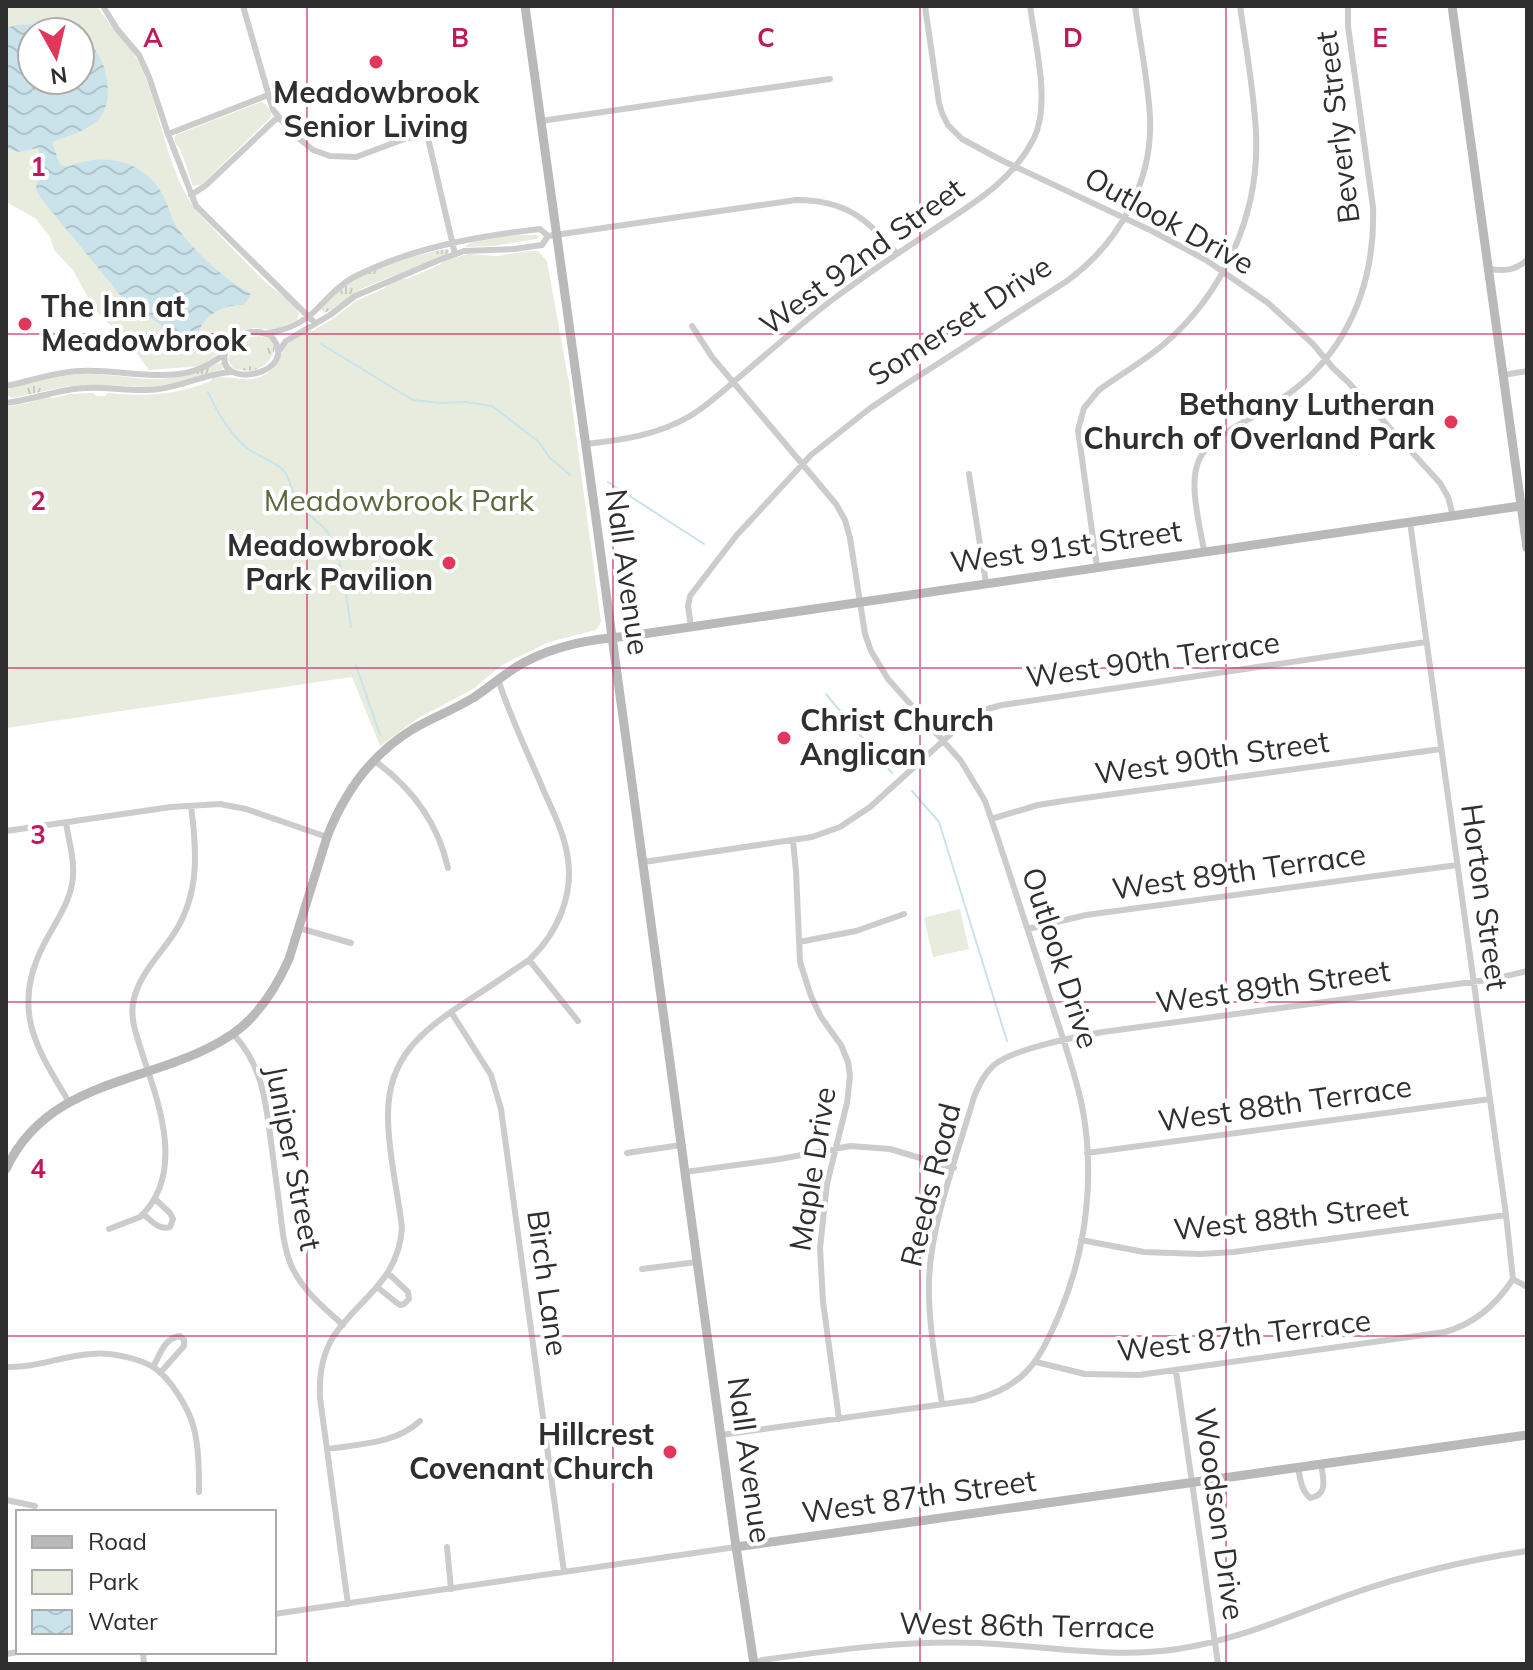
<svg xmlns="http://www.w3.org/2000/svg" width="1533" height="1670" font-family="Mulish,sans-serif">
<defs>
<pattern id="grass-tufts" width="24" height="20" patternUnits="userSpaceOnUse" patternTransform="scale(2)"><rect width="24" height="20" fill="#e7ecde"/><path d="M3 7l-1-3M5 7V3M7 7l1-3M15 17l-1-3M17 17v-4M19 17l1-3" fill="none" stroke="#c6cbbf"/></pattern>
<pattern id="water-waves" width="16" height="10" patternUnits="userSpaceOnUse" patternTransform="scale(2)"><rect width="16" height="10" fill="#cae3eb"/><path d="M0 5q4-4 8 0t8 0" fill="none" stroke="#aec3ca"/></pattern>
</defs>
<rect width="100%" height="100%" fill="#fff"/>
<path fill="url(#grass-tufts)" d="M 537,235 L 539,237 L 536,239 L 493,246 L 465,247 C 477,235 519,235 537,235 Z
M 447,249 L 449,251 L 448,254 L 361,289 L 329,311 L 324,313 L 322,309 C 344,274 408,256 447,249 Z
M 259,336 L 269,338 L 275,348 C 269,368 253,375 233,368 L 228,360 C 231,343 244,337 259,336 Z
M 222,362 L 223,369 L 171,384 L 150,387 L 101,385 L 69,386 L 12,398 L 8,395 L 7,391 L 12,387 C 34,384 57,375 80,374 C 103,373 126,378 149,379 C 176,380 199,372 222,362 Z"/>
<path fill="#e7ecde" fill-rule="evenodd" d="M 6,6 L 97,6 C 110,28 131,44 141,67 C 162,114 166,171 198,213 L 265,282 L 291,302 L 299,313 L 297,320 L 274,330 L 253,328 L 241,331 L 232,337 L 215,357 L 202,366 L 149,370 L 130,344 L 95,310 L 73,270 L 54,250 L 50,237 L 35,218 L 8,203 L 6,199 ZM 32,32 L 80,32 L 80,80 L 32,80 Z
M 261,102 L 266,104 L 271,113 L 270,118 L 201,185 L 193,186 L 180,148 C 176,145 173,141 176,135 Z
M 529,251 L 538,251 L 547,261 L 569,383 L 601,622 L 596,630 L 549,642 L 502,665 L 473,689 L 417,719 L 380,746 L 352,677 L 6,728 L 6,407 L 28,403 L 46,396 L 52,398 L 70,394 L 93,393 L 97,396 L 105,396 L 108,393 C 143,397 177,395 211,381 L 212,378 C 229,375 242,382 257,378 C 275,373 278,358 287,345 C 293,338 301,334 308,330 L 312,331 L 331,320 L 356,301 L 385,288 C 389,282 400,278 407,279 L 441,264 L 443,261 L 469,254 L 497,256 Z
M 960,909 L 969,949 L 933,957 L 924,919 L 926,917 Z"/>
<path fill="url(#water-waves)" d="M 41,24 L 72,32 L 32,32 L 32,80 L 80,80 L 80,36 C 86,42 94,47 98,54 C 109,71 113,105 98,120 C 87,131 67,136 52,142 L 60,164 L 67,167 C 102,152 143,159 163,195 C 169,206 170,218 178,229 C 198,255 223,278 251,294 L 244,305 C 216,304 196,322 194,350 L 183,355 L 174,340 L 160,324 L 126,302 L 40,197 L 37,192 L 36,184 L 46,172 L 38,148 L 19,152 L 6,148 L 6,28 L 17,25 Z"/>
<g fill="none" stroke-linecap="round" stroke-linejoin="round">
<path stroke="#cae3eb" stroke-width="2" d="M 321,344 L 413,400 L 441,403 L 466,402 L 492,406 L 539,442 L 549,457 L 570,475
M 208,392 C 217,412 229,433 247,448 C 258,457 274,460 284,471 C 291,480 292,494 299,505 C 308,517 323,523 330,536 C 342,558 347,601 351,627
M 608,482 L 704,544
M 356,665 L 380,735
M 826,694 L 892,773
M 912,791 L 939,822 L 1007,1041"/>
<path stroke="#ccc" stroke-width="6" d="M 103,6 L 117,29 L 139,55 L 149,77 L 168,134 L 196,206 L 315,323
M 243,6 L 273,110 L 292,133 L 313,150 L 330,156 L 356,157 L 407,138 L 427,134 L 455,254
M 925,6 L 939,103 L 942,113 L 948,125 L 962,139 L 1001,160 L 1152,231 L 1206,260 L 1268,303 L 1313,344 L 1333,368 L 1348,382 L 1440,483 L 1448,497 L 1453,516
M 541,121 L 830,79
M 168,134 L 268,95
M 191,195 L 205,186 L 278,117
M 1489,269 C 1504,271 1515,271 1527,260
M 692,326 L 712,357 L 836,504 L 845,520 L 850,538 L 865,634 L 871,651 L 888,679 L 961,761 L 985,801 C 1005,858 1023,916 1042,974 C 1055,1016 1071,1058 1081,1101 C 1096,1172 1087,1249 1059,1315 C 1039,1361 1025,1387 973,1400 L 721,1435
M 250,332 L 259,332 L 270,335 C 306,374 211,393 226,350 C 229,339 240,335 250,332 Z
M 268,333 C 287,330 303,323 317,309 C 329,297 339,285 354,277 C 411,248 477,236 540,229 L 548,236
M 279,351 L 286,341 L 330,315 L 355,296 L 439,260 L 464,251 L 514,249 L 542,245 L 548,236 L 796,200 C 845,200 867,218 897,254
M 1503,375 L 1527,371
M 6,386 C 31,381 55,372 80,371 C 129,368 183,391 225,353
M 6,403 C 33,400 58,389 85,388 C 110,386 134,393 159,389 C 184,386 207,373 232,372
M 586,444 C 622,440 658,435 690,416 C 710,404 726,388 743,374 C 772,349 801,324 832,300 C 863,277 895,255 927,234 C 967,207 1012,183 1034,138 C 1051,104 1035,43 1030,6
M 969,474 L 986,583
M 1410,522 L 1506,1215 L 1513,1279
M 1204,551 C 1200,525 1188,484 1199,460 C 1209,438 1236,427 1256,415 C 1277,402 1298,389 1315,371 C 1358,326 1375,268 1373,207 L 1348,26 L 1348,6
M 1097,567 L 1078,430 L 1084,408 L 1099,390 C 1120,375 1144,361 1164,344 C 1224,293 1260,213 1256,133 C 1254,91 1246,48 1240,6
M 691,627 L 688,606 L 690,596 L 736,536 L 811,455 L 869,409 L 900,388 L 1067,281 C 1119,243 1153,182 1150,117 C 1148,80 1140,43 1135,6
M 375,761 C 412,788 438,823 448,868
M 991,819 L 1038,805 L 1063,801 L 1441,749
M 66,823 C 69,842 76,865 72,884 C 68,906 53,926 43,946 C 11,1009 36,1048 69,1102
M 6,831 L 171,807 L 220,804 L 246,809 L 327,837
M 793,841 L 796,871 L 800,962 L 811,996 L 821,1017 L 841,1045 L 848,1062 L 850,1076 L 847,1103 L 827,1184 L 820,1248 L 823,1302 L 839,1419
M 644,862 L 812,837 L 840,827 L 870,807 L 963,723 L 984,710 L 1002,705 L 1426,642
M 299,928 L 351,943
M 1028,929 L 1086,915 L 1457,865
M 799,942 L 856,931 L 904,914
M 529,960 L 578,1021
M 451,1012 L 491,1075 L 501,1109 L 564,1572
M 233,1034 C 262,1064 266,1102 271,1142 C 274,1165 277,1188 280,1210 C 282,1228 284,1248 291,1265 C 302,1290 323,1307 343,1325
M 627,1153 L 681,1145
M 1087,1153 L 1490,1099
M 685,1172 L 780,1159 L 850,1146 L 890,1149 L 954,1168
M 143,1214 C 151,1220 159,1231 170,1227 L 173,1219 L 170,1213 L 155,1199
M 109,1229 L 140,1217 C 185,1175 160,1106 143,1056 C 138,1039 130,1021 133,1003 C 138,976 158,957 173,935 C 200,895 197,851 191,806
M 1081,1240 L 1144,1252 L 1200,1254 L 1234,1252 L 1506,1215
M 642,1269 L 697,1262
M 1513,1279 L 1527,1287
M 377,1287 L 397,1303 L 400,1305 L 404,1304 L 409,1299 L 408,1292 L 388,1273
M 1036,1362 L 1085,1374 L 1139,1375 L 1445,1332 C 1474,1324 1496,1305 1513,1279
M 6,1367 C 37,1368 61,1356 91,1354 C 109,1352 141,1358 156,1369 C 170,1379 188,1407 193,1425 C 199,1446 199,1470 199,1492
M 153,1367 C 160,1355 164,1338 180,1336 L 184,1340 L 184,1346 L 160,1373
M 1176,1371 L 1218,1664
M 942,1404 C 936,1364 928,1323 929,1282 C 930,1225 958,1153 974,1097 C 979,1085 984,1074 994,1065 C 1015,1048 1076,1037 1103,1032 L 1494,979 L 1527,971
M 327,1449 C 360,1444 395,1444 420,1421
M 1298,1467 C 1300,1478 1301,1490 1310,1498 C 1329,1495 1323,1478 1321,1464
M 6,1500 L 35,1506
M 447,1547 L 451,1589
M 348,1604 L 320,1398 C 319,1377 322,1355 333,1337 C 360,1297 398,1282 402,1228 C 398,1192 388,1154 388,1117 C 387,1057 422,1031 467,1001 C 488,988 508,974 529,960 C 558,933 575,893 567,853 C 563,831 552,810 543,789 C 528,753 510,717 498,679
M 274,1614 L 736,1547
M 143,1652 L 144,1664
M 6,1654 L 18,1652
M 753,1664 L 762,1660 C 834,1650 906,1640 979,1643 C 1046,1646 1112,1659 1178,1649 C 1244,1639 1295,1613 1357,1592 C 1412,1573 1469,1560 1527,1551"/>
<path stroke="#b9b9b9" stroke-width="9" d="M 525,6 L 596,519 L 735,1540 L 754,1664
M 1452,6 L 1527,548
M 6,1169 C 50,1075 156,1085 231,1035 C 258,1017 276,988 289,959 L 327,837 C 344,793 372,754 413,729 C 432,718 453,710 473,698 C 490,687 505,673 523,663 C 556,645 592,639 629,636 L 1527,505
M 736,1547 L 1527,1435"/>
</g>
<path fill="none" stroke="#c2185b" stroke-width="2" stroke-opacity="0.55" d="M 307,6 L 307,1664M 613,6 L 613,1664M 920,6 L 920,1664M 1226,6 L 1226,1664M 6,334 L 1527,334M 6,668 L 1527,668M 6,1002 L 1527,1002M 6,1336 L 1527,1336"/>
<g fill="#e1375a" stroke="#fff" stroke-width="3">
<circle cx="376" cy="62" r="8"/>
<circle cx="25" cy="324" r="8"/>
<circle cx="1451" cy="422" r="8"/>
<circle cx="449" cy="563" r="8"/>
<circle cx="784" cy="738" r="8"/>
<circle cx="670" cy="1452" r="8"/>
</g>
<g text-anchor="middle" stroke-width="8" stroke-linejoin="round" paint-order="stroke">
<g font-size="30" font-weight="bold" fill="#2f2f2f" stroke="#fff" text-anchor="end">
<text x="376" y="103" text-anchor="middle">Meadowbrook<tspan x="376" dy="34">Senior Living</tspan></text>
<text x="41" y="317" text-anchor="start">The Inn at<tspan x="41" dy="34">Meadowbrook</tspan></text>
<text x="1435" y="415">Bethany Lutheran<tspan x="1435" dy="34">Church of Overland Park</tspan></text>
<text x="433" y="556">Meadowbrook<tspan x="433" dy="34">Park Pavilion</tspan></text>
<text x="800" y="731" text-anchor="start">Christ Church<tspan x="800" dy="34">Anglican</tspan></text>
<text x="654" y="1445">Hillcrest<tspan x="654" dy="34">Covenant Church</tspan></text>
</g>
<g font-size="30" fill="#2f2f2f" stroke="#fff">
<text transform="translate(1338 127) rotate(-97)" y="10">Beverly Street</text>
<text transform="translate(1169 221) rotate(29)" y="10">Outlook Drive</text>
<text transform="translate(862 257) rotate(-36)" y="10">West 92nd Street</text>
<text transform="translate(960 321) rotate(-33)" y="10">Somerset Drive</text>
<text transform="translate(1066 547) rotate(-8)" y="10">West 91st Street</text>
<text transform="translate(627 572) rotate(82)" y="10">Nall Avenue</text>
<text transform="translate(1153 660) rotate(-8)" y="10">West 90th Terrace</text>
<text transform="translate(1212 758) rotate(-8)" y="10">West 90th Street</text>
<text transform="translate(1239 872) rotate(-8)" y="10">West 89th Terrace</text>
<text transform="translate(1484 897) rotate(82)" y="10">Horton Street</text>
<text transform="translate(1060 958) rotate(72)" y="10">Outlook Drive</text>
<text transform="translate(1273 987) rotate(-8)" y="10">West 89th Street</text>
<text transform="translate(1285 1104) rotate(-8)" y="10">West 88th Terrace</text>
<text transform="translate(293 1158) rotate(79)" y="10">Juniper Street</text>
<text transform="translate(813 1169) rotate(-81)" y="10">Maple Drive</text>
<text transform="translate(931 1185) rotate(-76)" y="10">Reeds Road</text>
<text transform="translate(1291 1218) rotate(-6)" y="10">West 88th Street</text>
<text transform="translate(547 1283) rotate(82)" y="10">Birch Lane</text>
<text transform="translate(1244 1336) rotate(-7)" y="10">West 87th Terrace</text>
<text transform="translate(749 1460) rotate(82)" y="10">Nall Avenue</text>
<text transform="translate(919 1497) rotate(-8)" y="10">West 87th Street</text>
<text transform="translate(1219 1514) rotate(82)" y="10">Woodson Drive</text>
<text transform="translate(1027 1626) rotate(1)" y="10">West 86th Terrace</text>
</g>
<g font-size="30" fill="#586a3d" stroke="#fff">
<text x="399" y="511">Meadowbrook Park</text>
</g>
</g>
<g font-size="26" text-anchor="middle" font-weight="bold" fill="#c2185b" stroke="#fff" stroke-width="8" stroke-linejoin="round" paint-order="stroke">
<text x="153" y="47">A</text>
<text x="460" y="47">B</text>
<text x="766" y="47">C</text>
<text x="1073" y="47">D</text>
<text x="1380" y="47">E</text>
<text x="38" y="176">1</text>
<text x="38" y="510">2</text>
<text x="38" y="844">3</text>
<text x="38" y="1178">4</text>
</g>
<rect width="1533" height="1670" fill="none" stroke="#2f2f2f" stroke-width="16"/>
<rect x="16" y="1510" width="260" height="144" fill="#ffffff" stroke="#acacac" stroke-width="2"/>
<rect x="32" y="1536" width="40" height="12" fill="#b9b9b9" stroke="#acacac" stroke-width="2"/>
<text x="88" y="1550" font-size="24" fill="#2f2f2f">Road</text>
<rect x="32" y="1570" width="40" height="24" fill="#e7ecde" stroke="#acacac" stroke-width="2"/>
<text x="88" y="1590" font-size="24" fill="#2f2f2f">Park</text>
<rect x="32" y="1610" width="40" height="24" fill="url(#water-waves)" stroke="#acacac" stroke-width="2"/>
<text x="88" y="1630" font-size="24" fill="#2f2f2f">Water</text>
<g transform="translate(56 56) rotate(172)"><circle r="38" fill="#ffffff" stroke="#acacac" stroke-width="2"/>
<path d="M0-6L14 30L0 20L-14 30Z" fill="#e1375a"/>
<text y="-12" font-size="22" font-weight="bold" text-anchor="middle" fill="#2f2f2f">N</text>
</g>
</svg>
